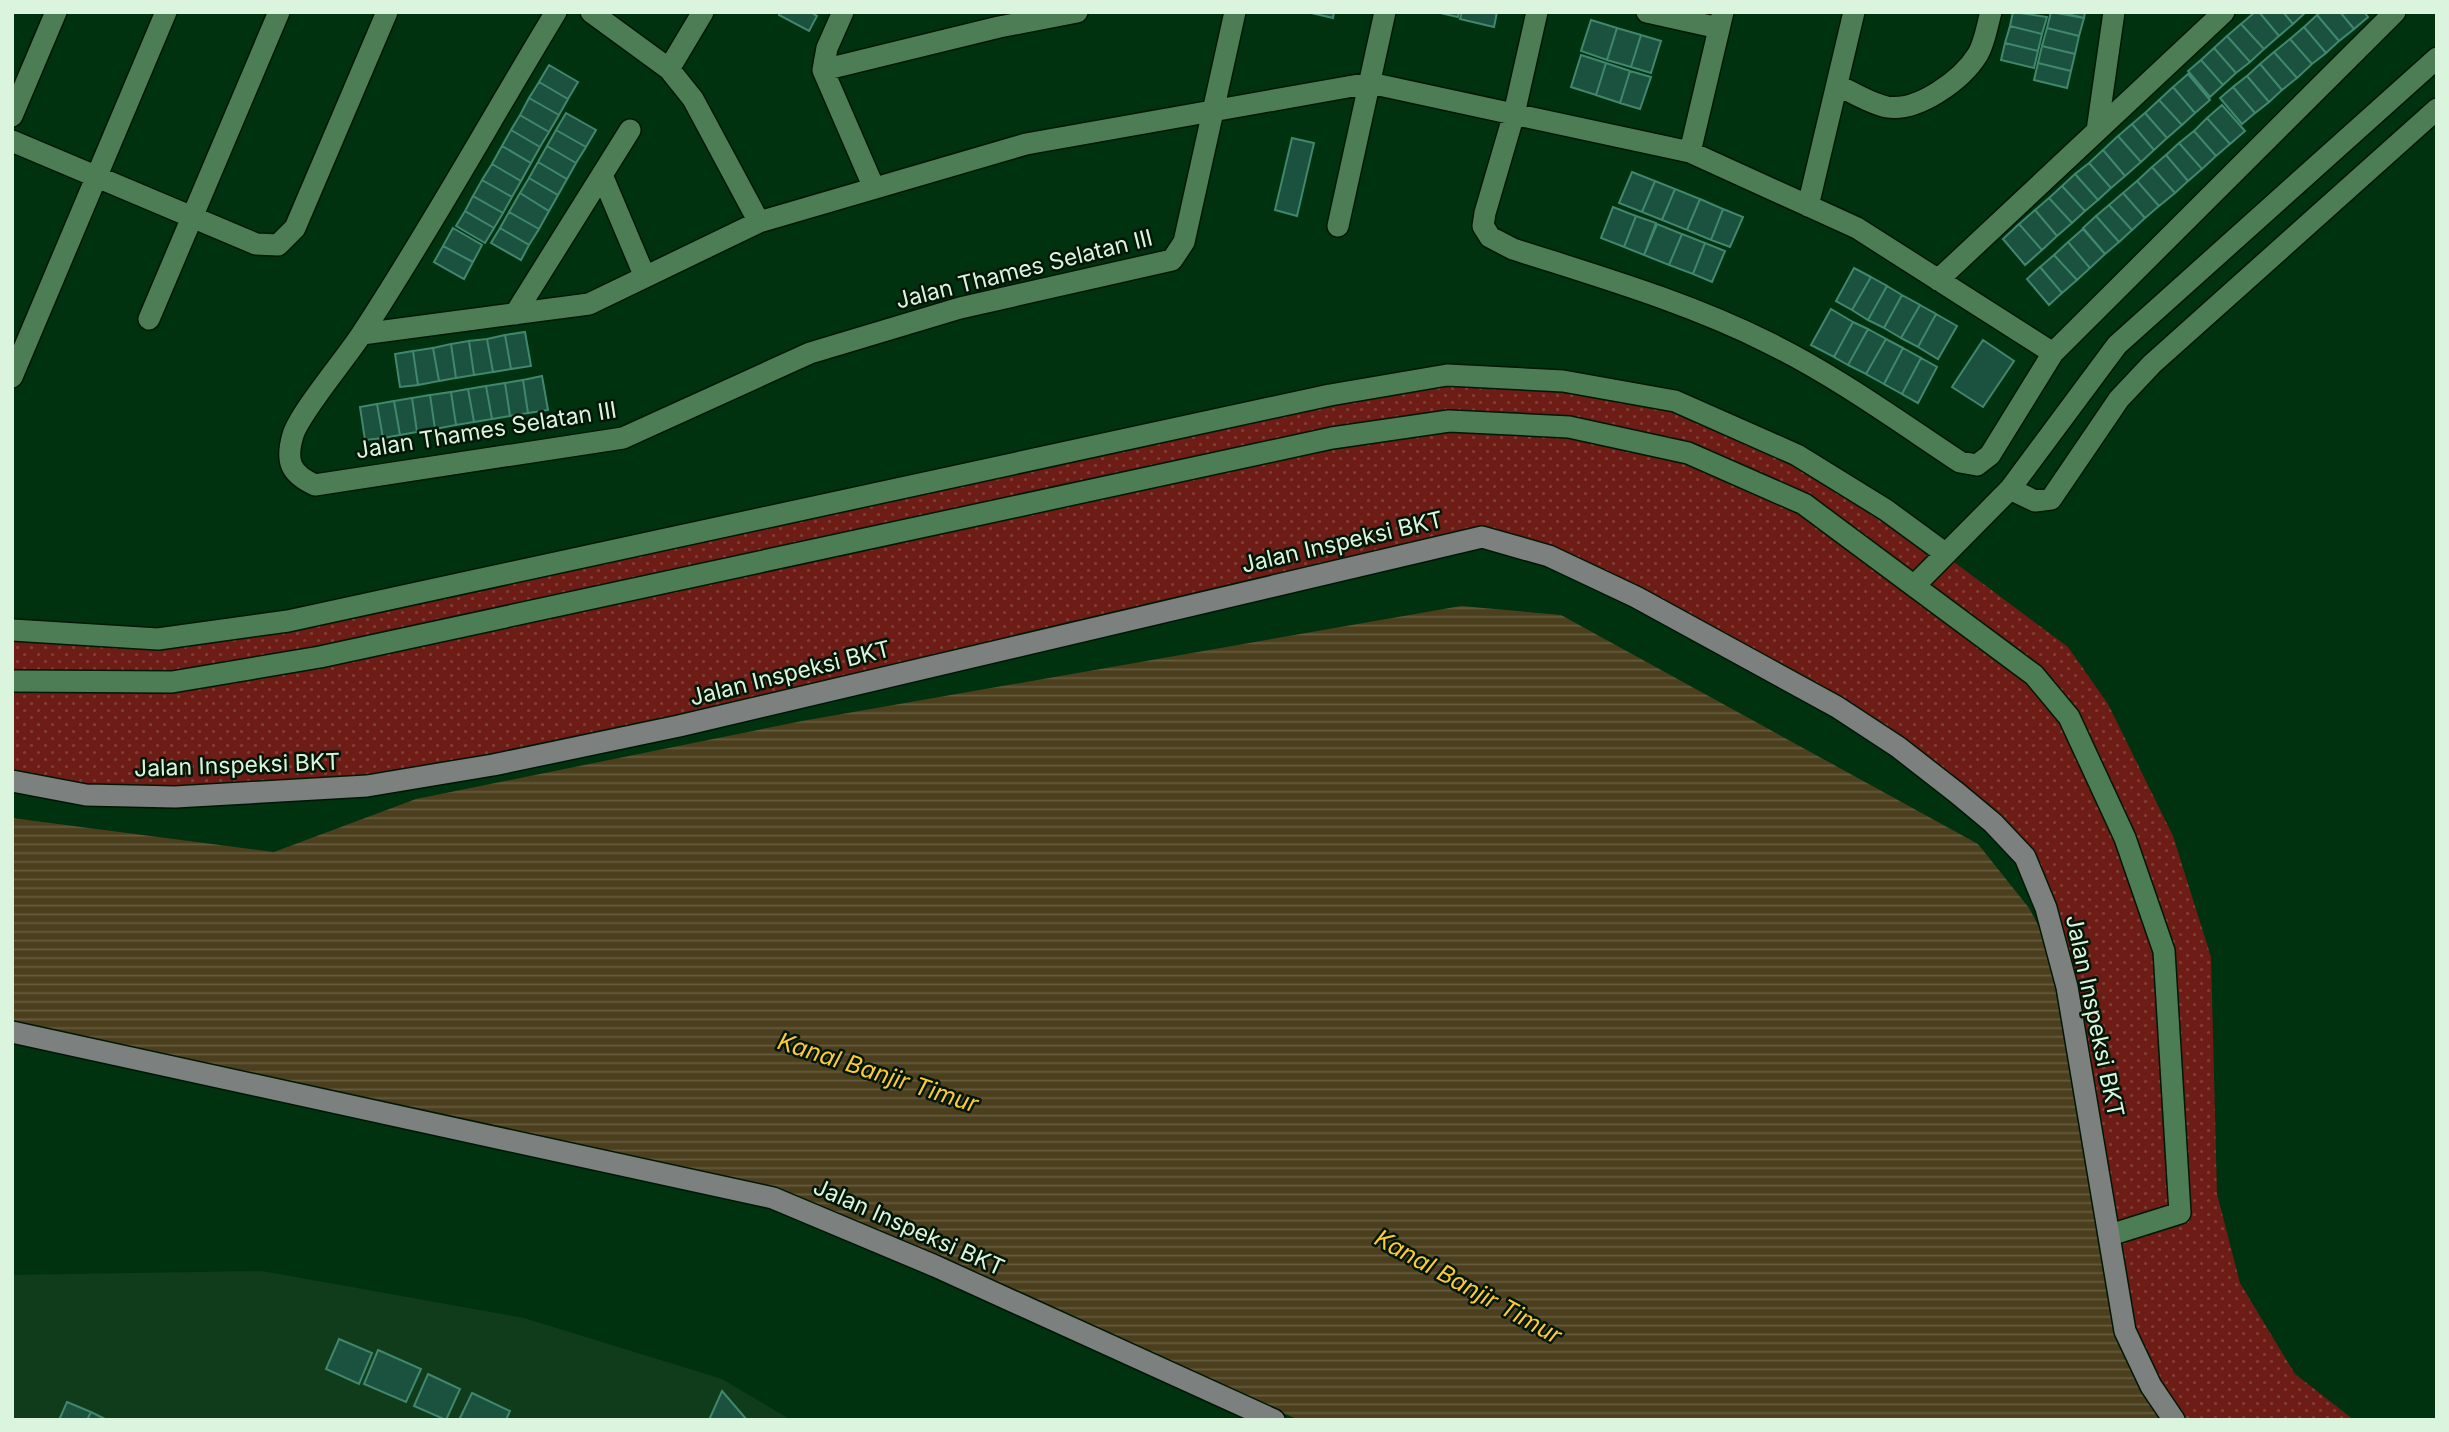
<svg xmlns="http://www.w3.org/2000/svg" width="2449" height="1432" font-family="Inter,sans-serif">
<defs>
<pattern id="grass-dots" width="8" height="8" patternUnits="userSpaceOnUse" patternTransform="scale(1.75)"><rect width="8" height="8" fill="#6d1c16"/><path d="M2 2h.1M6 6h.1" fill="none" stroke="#813e37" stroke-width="1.8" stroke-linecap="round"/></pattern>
<pattern id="water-rules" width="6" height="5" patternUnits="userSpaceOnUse" patternTransform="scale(1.75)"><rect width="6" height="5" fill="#4c3f1e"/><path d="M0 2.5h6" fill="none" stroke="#655b3e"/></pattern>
</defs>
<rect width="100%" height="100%" fill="#00320f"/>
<path fill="#113c1c" d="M 262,1271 L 524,1318 L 722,1379 L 791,1420 L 12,1420 L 12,1275 Z"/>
<path fill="url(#grass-dots)" d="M 1447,375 L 1675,401 L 1797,455 L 1946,556 L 2068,647 L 2108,704 L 2173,836 L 2211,957 L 2217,1194 L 2240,1283 L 2295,1374 L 2354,1420 L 2174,1420 L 2135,1355 L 2025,857 L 1940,780 L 1676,618 L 1482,537 L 367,786 L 175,797 L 12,779 L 12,630 L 158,639 Z"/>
<path fill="url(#water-rules)" d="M 1461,606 L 1561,615 L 1978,844 L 2029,908 L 2063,973 L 2125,1331 L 2174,1420 L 1299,1420 L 795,1198 L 12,1028 L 12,818 L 274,852 L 416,799 L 802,721 Z"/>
<path fill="#1a513f" stroke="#41876e" stroke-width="2" d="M 780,12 L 810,12 L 817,16 L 809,31 L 779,15 Z
M 1307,12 L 1334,12 L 1333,18 Z
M 1436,12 L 1459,12 L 1458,17 Z
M 1462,12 L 1497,12 L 1494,27 L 1460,19 Z
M 2013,12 L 2047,17 L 2042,34 L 2010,26 Z
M 2051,12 L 2084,18 L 2079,36 L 2047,28 Z
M 2059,12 L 2085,12 L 2084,18 Z
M 2255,12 L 2259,12 L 2279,36 L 2264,49 L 2241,24 Z
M 2259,12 L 2283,12 L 2293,24 L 2279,36 Z
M 2283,12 L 2306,12 L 2293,24 Z
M 2321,12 L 2340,12 L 2354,29 L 2339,41 L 2317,15 Z
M 2340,12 L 2364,12 L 2368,17 L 2354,29 Z
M 2317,15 L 2339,41 L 2326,53 L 2304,27 Z
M 1591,20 L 1617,28 L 1607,60 L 1581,51 Z
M 2241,24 L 2264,49 L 2250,62 L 2227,36 Z
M 2010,26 L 2042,34 L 2038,51 L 2005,43 Z
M 2304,27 L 2326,53 L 2312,64 L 2290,39 Z
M 1617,28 L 1641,35 L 1631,67 L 1607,60 Z
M 2047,28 L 2079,36 L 2075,54 L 2042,46 Z
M 1641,35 L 1661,41 L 1651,73 L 1631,67 Z
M 2227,36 L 2250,62 L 2236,73 L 2214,48 Z
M 2290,39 L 2312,64 L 2297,78 L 2274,52 Z
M 2005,43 L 2038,51 L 2034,68 L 2001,60 Z
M 2042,46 L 2075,54 L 2071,71 L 2038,63 Z
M 2214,48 L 2236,73 L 2223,85 L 2201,60 Z
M 2274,52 L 2297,78 L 2282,90 L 2260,64 Z
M 1581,55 L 1606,63 L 1596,95 L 1571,87 Z
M 2201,60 L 2223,85 L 2210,97 L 2188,71 Z
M 1606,63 L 1630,71 L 1620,103 L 1596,95 Z
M 2038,63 L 2071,71 L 2067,88 L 2034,80 Z
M 2260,64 L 2282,90 L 2269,102 L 2247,76 Z
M 549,65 L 578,82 L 568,99 L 539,82 Z
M 1630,71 L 1651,77 L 1640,109 L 1620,103 Z
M 2188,74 L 2210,100 L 2195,113 L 2173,87 Z
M 2247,76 L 2269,102 L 2255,113 L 2233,87 Z
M 539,82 L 568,99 L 559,115 L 529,98 Z
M 2173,87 L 2195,113 L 2182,125 L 2159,100 Z
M 2233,87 L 2255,113 L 2242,124 L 2220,98 Z
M 529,98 L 559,115 L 549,132 L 520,115 Z
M 2159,100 L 2182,125 L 2167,138 L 2145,113 Z
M 2222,105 L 2245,131 L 2230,144 L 2207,118 Z
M 566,113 L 596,130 L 586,147 L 556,130 Z
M 2145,113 L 2167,138 L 2154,150 L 2132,124 Z
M 520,115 L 549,132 L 540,147 L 511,130 Z
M 2207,118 L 2230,144 L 2216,156 L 2194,131 Z
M 2132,124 L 2154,150 L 2141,162 L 2118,136 Z
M 511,130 L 540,147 L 531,163 L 502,146 Z
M 556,130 L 586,147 L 576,163 L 547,146 Z
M 2194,131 L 2216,156 L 2202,169 L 2179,143 Z
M 2118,136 L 2141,162 L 2125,176 L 2103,150 Z
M 1292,138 L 1314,143 L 1297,216 L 1275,210 Z
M 2179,143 L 2202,169 L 2188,181 L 2166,155 Z
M 502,146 L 531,163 L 521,181 L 492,164 Z
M 547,146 L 576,163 L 567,179 L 538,162 Z
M 2103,150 L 2125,176 L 2111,188 L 2089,163 Z
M 2166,155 L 2188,181 L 2175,193 L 2152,167 Z
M 538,162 L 567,179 L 558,195 L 529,178 Z
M 2089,163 L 2111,188 L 2098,200 L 2075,174 Z
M 492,164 L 521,181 L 512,197 L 482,180 Z
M 2152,167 L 2175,193 L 2159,206 L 2137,181 Z
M 1632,172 L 1655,181 L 1642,212 L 1619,203 Z
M 2075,174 L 2098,200 L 2085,211 L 2062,186 Z
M 529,178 L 558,195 L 549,211 L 520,193 Z
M 482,180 L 512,197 L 503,213 L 473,196 Z
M 1655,181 L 1675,189 L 1662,220 L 1642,212 Z
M 2137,181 L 2159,206 L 2145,218 L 2123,193 Z
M 2062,186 L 2085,211 L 2072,223 L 2049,198 Z
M 1675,189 L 1700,199 L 1687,230 L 1662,220 Z
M 520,193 L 549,211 L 539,229 L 509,212 Z
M 2123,193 L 2145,218 L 2132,230 L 2109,205 Z
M 473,196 L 503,213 L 494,228 L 465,211 Z
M 2049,198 L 2072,223 L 2057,236 L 2035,210 Z
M 1700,199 L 1723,209 L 1711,240 L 1687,230 Z
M 2109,205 L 2132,230 L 2119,242 L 2096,216 Z
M 1613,207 L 1636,216 L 1624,247 L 1601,238 Z
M 1723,209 L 1743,217 L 1730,247 L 1711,240 Z
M 2035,210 L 2057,236 L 2042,250 L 2019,224 Z
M 465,211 L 494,228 L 485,243 L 456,226 Z
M 509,212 L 539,229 L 529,245 L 500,228 Z
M 1636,216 L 1656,223 L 1644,255 L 1624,247 Z
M 2096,216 L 2119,242 L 2105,254 L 2083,228 Z
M 1657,224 L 1682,234 L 1669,265 L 1644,255 Z
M 2019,224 L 2042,250 L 2025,265 L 2003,239 Z
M 453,228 L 482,245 L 473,262 L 443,246 Z
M 500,228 L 529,245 L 521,260 L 491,243 Z
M 2083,229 L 2105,254 L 2090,268 L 2068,242 Z
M 1682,234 L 1705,243 L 1693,274 L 1669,265 Z
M 2068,242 L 2090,268 L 2077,280 L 2054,255 Z
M 1705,243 L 1725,251 L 1712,282 L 1693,274 Z
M 443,246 L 473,262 L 464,279 L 434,262 Z
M 2054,255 L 2077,280 L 2062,293 L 2040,267 Z
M 2040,267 L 2062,293 L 2049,305 L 2027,279 Z
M 1854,268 L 1871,277 L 1852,310 L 1836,301 Z
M 1871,277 L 1887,286 L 1868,320 L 1852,310 Z
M 1887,286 L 1902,295 L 1884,328 L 1868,320 Z
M 1902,295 L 1920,305 L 1901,338 L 1884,328 Z
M 1920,305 L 1936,314 L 1918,347 L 1901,338 Z
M 1831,309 L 1853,322 L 1834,357 L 1811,345 Z
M 1936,314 L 1957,326 L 1938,359 L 1918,347 Z
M 1853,322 L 1868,329 L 1848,365 L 1834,357 Z
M 1868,329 L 1886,339 L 1866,374 L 1848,365 Z
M 525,332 L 531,366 L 511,369 L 505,335 Z
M 505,335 L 511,369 L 493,372 L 487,339 Z
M 487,339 L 493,372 L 474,375 L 469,341 Z
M 1886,339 L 1903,348 L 1884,384 L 1866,374 Z
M 1983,340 L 2014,361 L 1983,407 L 1952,387 Z
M 469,341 L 474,375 L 456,378 L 451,344 Z
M 451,344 L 456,378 L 439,381 L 433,348 Z
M 433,348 L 439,381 L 418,385 L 413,351 Z
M 1903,348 L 1921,358 L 1902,394 L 1884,384 Z
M 413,351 L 418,385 L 400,387 L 395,354 Z
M 1921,358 L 1937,367 L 1918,403 L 1902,394 Z
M 542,376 L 548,410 L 528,413 L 523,380 Z
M 523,380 L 528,413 L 510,416 L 505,383 Z
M 505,383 L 510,416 L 492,419 L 486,386 Z
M 486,386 L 492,419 L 474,422 L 468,389 Z
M 468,389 L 474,422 L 456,425 L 451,392 Z
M 451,392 L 456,425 L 435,429 L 430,395 Z
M 430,395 L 435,429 L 417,432 L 412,398 Z
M 412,398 L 417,432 L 400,435 L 394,401 Z
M 394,401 L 400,435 L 383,438 L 377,404 Z
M 377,404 L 383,438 L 365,440 L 360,407 Z
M 339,1339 L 372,1353 L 359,1384 L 326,1369 Z
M 378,1350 L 421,1369 L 406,1402 L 364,1384 Z
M 428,1374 L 460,1389 L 446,1420 L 414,1406 Z
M 722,1391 L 747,1420 L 709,1420 Z
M 472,1393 L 510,1411 L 506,1420 L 459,1420 Z
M 67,1402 L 91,1412 L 87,1420 L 59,1420 Z
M 91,1412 L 107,1420 L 87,1420 Z"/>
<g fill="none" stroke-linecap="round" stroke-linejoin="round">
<defs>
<path id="street" d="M 556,12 C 491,119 430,230 361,335 C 346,358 299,414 293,435 C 285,462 291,474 315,485 L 623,438 L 810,353 L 960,308 L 1172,260 L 1184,242 L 1235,12
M 591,12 L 669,69 L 693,99 L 759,222
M 843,12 L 827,48 L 823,70 L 874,188
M 1537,12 L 1514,114 L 1485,213 L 1483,226 L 1490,237 L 1513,249 C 1600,277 1687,302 1769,343 C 1836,376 1898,421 1960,462 L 1977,465 L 1990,455 L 2053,353 L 2395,12
M 1647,12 L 1719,28
M 2437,58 L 2117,345 L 2010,489 L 2035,501 L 2051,499 L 2119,399 L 2152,364 L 2437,109
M 669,69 L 703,12
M 823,70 L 999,27 L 1077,12
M 1837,85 C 1852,92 1871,104 1887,107 C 1918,112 1962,80 1978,54 C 1985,42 1987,26 1991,12
M 12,116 L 56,12
M 2097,131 L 2114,12
M 12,141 L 256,244 L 278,245 L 295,228 L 387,12
M 1690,152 L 1723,12
M 602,175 L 645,277
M 1808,206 L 1854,12
M 1338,226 L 1385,12
M 1938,280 L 2224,12
M 515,314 L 630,130
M 149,319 L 279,12
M 362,334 L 589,304 L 759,222 L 1026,144 L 1370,83 L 1690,152 L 1857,228 L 2053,353
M 12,377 L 166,12
M 1914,586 L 2010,489
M 12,630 L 158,639 L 288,621 L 1330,395 L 1447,375 L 1563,381 L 1675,401 L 1797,455 L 1886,510 L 1946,554
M 12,681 L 172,682 L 320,657 L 1332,438 L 1449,421 L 1569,427 L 1688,453 L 1804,504 L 2034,675 L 2069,717 L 2125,838 L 2164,951 L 2180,1213 L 2110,1235"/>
<path id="secondary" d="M 12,781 L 86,795 L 175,797 L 367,786 L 493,765 L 679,726 L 1482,537 L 1549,556 L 1636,597 L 1837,707 L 1898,747 L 1957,793 L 1993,823 L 2025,857 L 2046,908 L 2067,987 L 2125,1331 L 2151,1386 L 2174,1420
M 12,1032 L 773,1198 L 935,1266 L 1274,1420"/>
</defs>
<use href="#street" stroke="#011705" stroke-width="24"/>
<use href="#secondary" stroke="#011705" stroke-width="24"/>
<use href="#street" stroke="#4d7d55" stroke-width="21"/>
<use href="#secondary" stroke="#7c8180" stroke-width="21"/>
</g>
<g text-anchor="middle" stroke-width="5" stroke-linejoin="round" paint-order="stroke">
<g font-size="23" fill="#daf4dd" stroke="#041607">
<text transform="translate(1024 269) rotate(-14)" y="8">Jalan Thames Selatan III</text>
<text transform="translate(486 430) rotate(-9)" y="8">Jalan Thames Selatan III</text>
<text transform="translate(1342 542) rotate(-13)" y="8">Jalan Inspeksi BKT</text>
<text transform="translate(790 673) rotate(-14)" y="8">Jalan Inspeksi BKT</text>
<text transform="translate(237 765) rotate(-2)" y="8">Jalan Inspeksi BKT</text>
<text transform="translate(2095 1016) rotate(78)" y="8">Jalan Inspeksi BKT</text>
<text transform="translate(909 1227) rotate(24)" y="8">Jalan Inspeksi BKT</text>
</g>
<g font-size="24" font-style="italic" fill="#fdca36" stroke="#041607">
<text transform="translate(878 1073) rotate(18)" y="8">Kanal Banjir Timur</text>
<text transform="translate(1468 1287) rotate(29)" y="8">Kanal Banjir Timur</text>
</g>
</g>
<rect width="2449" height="1432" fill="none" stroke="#daf4dd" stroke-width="28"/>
</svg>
